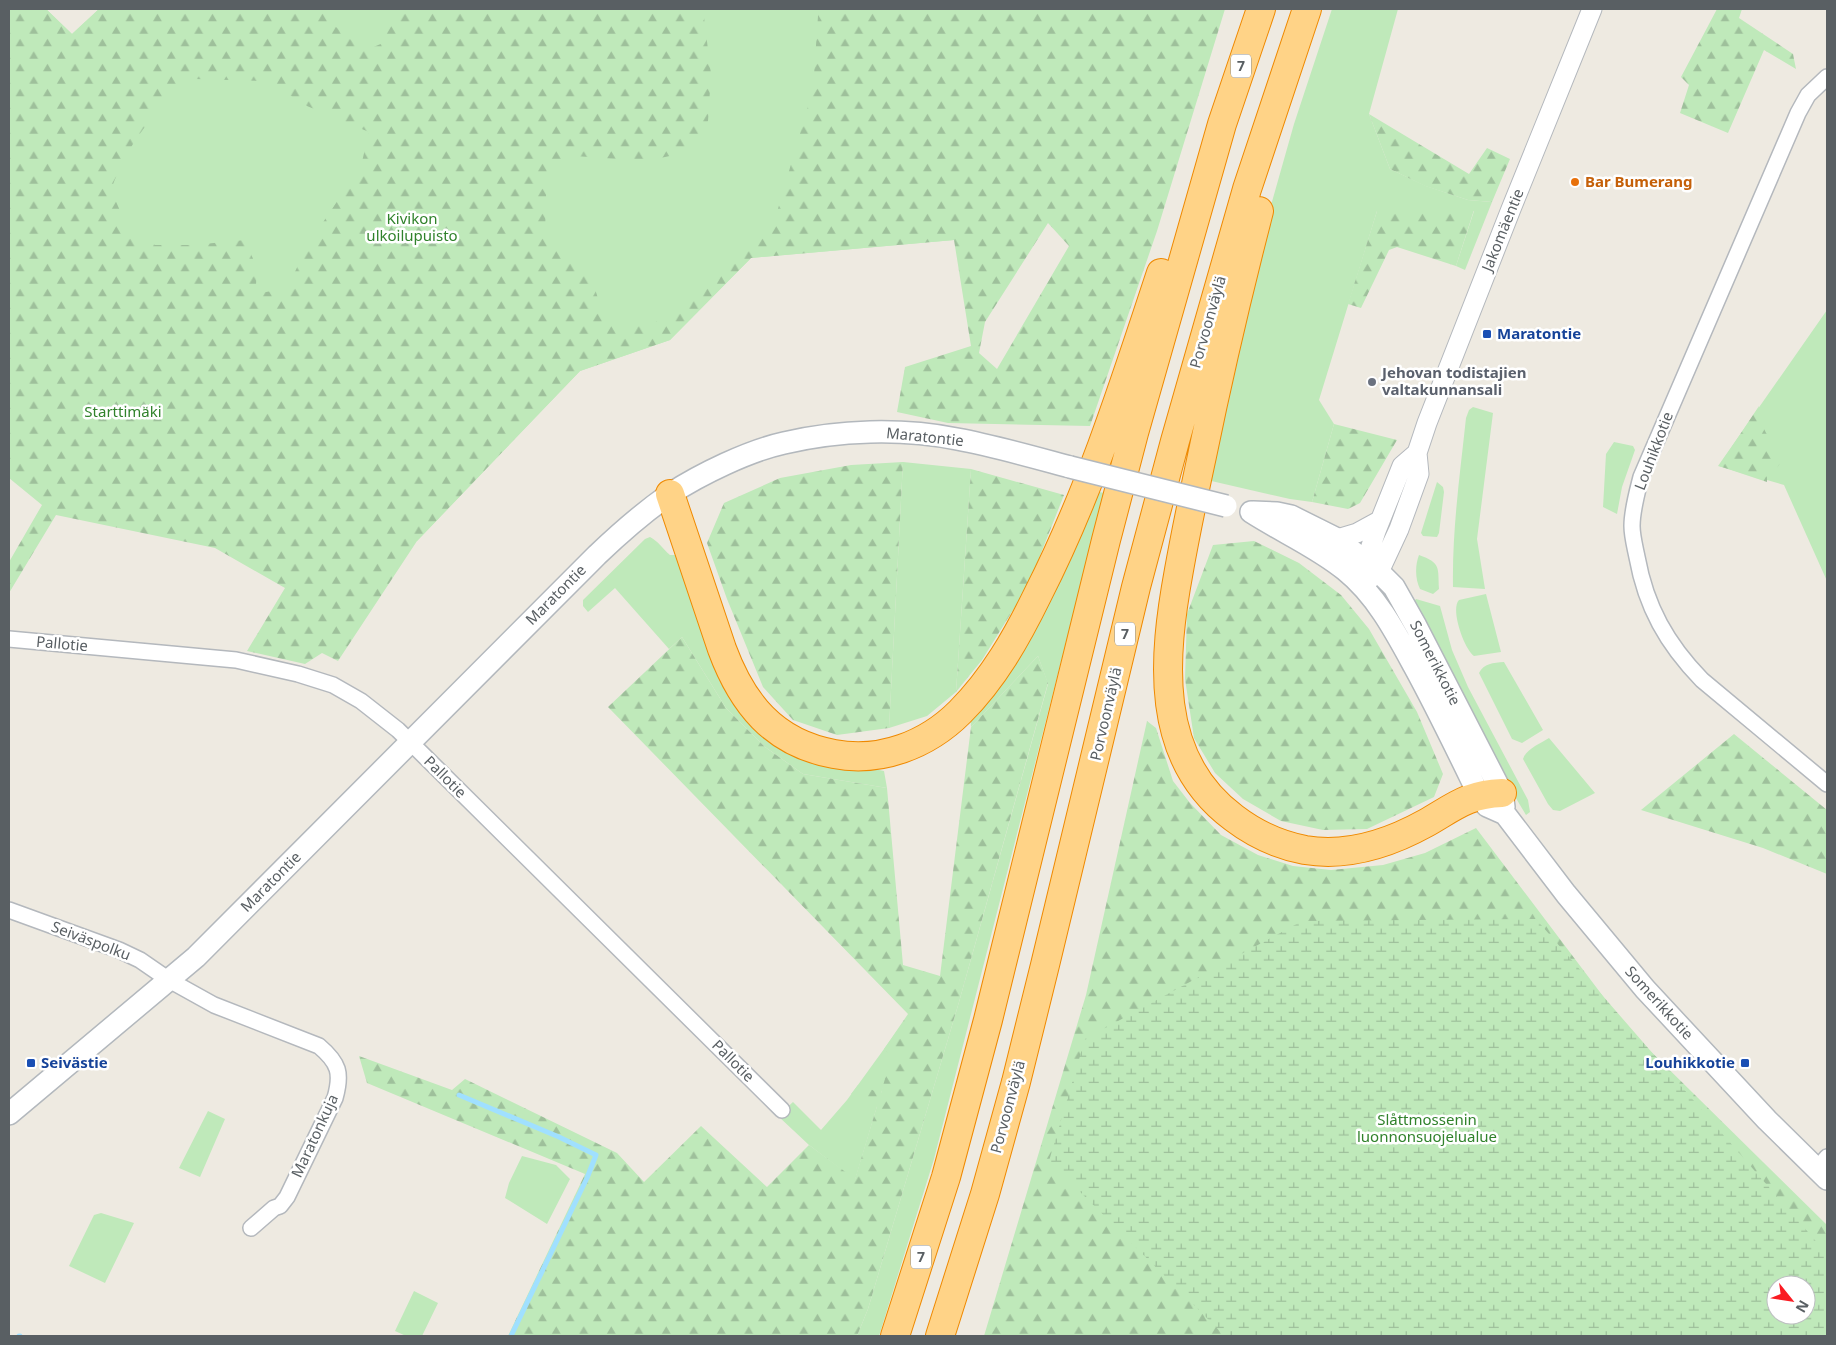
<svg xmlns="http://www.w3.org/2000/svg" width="1836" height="1345" font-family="'Noto Sans',sans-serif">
<defs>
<pattern id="forest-firs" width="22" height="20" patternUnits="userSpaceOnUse" patternTransform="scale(1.25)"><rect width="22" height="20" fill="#bfe9ba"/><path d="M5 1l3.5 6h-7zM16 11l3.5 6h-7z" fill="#9ec09b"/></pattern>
<pattern id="wetland-marsh" width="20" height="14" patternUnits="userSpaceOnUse" patternTransform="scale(1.25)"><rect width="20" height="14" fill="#bfe9ba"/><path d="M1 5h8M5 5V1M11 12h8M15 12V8" fill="none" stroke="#9ec09b"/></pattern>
</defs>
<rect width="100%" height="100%" fill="#eeeae1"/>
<path fill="#bfe9ba" d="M 9,9 L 46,9 L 72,34 L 99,9 L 1225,9 L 954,240 L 751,258 L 670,340 L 580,371 L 417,541 L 9,259 Z
M 1332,9 L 1398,9 L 1369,114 L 1390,169 L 1426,186 L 1468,200 L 1492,202 L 1465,270 L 1456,266 L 1474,211 L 1377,211 L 1319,400 L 1334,424 L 1312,502 L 1290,499 L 1207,480 L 1247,290 L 1294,124 Z
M 1827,310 L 1827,581 L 1784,485 L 1718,466 Z
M 1473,407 L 1493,413 L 1477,539 L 1485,589 L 1453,587 C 1452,530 1460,474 1466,418 L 1469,410 Z
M 1614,442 L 1633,446 L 1635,450 L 1622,487 L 1617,514 L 1603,507 L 1606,454 Z
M 903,462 L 971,469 L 956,692 L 927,716 L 889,728 Z
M 1437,482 L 1443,487 L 1444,492 L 1439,533 L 1437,537 L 1423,536 L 1421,533 Z
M 1091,490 L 1104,493 L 934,1159 L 879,1336 L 857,1336 L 868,1309 L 959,1002 L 1048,684 L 1038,656 L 971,727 L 970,710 Z
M 650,537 C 658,541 663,549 670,555 L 678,555 L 710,637 L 811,756 L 884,771 L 887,788 L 803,774 L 765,747 L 726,708 L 682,637 L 669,649 L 615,588 L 588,612 L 583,606 L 583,600 L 645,539 Z
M 1419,555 C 1441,563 1438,567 1439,589 L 1433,594 L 1420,589 C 1415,579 1415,565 1419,555 Z
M 1486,594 L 1501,652 L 1474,656 C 1464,649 1450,609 1459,600 Z
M 1416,599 L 1440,606 L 1452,650 L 1468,687 L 1528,800 L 1530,812 L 1526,815 L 1492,758 L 1413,603 Z
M 1504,662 L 1543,730 L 1522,743 L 1512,739 L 1479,673 C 1484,663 1493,663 1504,662 Z
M 1549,738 L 1595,793 L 1560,811 L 1553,810 L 1548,804 L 1523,759 C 1526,749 1541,743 1549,738 Z
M 905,1020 L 910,1025 L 881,1093 L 855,1180 L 809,1145 L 778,1116 L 793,1102 L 821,1130 L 847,1100 Z
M 208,1111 L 225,1119 L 200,1177 L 179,1168 Z
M 522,1156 L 556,1165 L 570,1179 L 547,1224 L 505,1198 L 509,1183 Z
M 101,1213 L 134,1223 L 105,1283 L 69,1266 L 94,1215 Z
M 414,1291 L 438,1303 L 422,1336 L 406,1336 L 395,1331 Z"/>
<path fill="url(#forest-firs)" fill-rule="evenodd" d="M 9,9 L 46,9 L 72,34 L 99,9 L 322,9 L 329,21 L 364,51 L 383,43 L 391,9 L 703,9 L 711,74 L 708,121 L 684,153 L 646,161 L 575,156 L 547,166 L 545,233 L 594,286 L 606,323 L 651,326 L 775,219 L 813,89 L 818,16 L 821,9 L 1225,9 L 1157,231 L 1090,426 L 948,423 L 897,412 L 905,367 L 971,346 L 954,240 L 751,258 L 670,340 L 580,371 L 417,541 L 338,661 L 322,653 L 305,664 L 247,651 L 285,588 L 215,548 L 56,515 L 9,593 L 9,562 L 42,505 L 9,478 ZM 195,79 L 267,81 L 307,106 L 369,132 L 361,166 L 309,243 L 287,288 L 261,293 L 256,285 L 257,268 L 245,240 L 193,245 L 155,245 L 127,227 L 111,190 C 128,143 155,108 195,79 ZM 1048,223 L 1069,246 L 997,369 L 979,353 L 985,322 Z
M 1717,9 L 1742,9 L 1739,18 L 1793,54 L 1796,69 L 1764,50 L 1728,133 L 1680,113 L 1689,85 L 1681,77 Z
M 1369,114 L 1469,174 L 1487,148 L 1510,159 L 1492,202 L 1468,200 L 1425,186 L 1390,169 Z
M 1474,210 L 1456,266 L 1397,247 L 1389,250 L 1361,308 L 1348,304 L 1377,211 Z
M 1759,406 C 1757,422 1771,443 1782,455 C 1781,466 1777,469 1767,472 L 1767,482 L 1719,466 Z
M 1334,424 L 1397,440 L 1360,503 L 1348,509 L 1312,502 Z
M 903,462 L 889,728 L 837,735 L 793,720 L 763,687 L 727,599 L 707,543 L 724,503 L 780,478 L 851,465 Z
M 971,469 L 1064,495 L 1028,586 L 982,660 L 956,692 Z
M 1254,541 L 1299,563 L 1341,595 L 1369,629 L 1417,712 L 1443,774 L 1434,797 L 1367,829 L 1323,830 L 1281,821 L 1243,799 L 1215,773 L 1194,738 L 1185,679 L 1187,614 L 1213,545 Z
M 682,637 L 726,708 L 765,747 L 803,774 L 887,788 L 903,965 L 940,976 L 971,727 L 1038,656 L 1048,683 L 959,1002 L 868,1309 L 857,1336 L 508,1336 L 585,1174 L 367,1083 L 359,1056 L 452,1090 L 465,1079 L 617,1153 L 644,1182 L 701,1126 L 767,1187 L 809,1145 L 855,1179 L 877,1106 L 851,1094 L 858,1085 L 881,1093 L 888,1068 L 893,1057 L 884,1049 L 908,1014 L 608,707 Z
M 1147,721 L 1156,728 L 1173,781 L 1190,803 L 1221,835 L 1258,855 L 1293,866 L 1331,870 L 1383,865 L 1425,853 L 1476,828 L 1627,1028 L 1827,1225 L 1827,1336 L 984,1336 L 1086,995 ZM 1776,1285 L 1806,1285 L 1806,1315 L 1776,1315 Z
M 1734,734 L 1827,810 L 1827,874 L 1763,848 L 1641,810 Z"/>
<path fill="url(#wetland-marsh)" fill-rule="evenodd" d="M 1536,919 L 1827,1254 L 1827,1336 L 1225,1336 L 1049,1161 L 1085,1039 L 1302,921 ZM 1776,1285 L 1806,1285 L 1806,1315 L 1776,1315 Z"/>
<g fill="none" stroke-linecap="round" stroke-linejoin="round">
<path stroke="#a0e0ff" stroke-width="5" d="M 459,1095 L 559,1137 L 596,1155 L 587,1178 L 511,1336
M 19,1336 L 20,1336"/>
<defs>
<path id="minor" d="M 1827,77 L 1808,95 L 1798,113 L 1641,477 C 1637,493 1632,510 1632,526 C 1632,536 1635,547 1637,557 C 1646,607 1667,644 1702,680 L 1827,784
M 9,639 L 236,660 L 298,674 L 333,685 L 361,701 L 398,730 L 782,1110
M 9,910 L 119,950 L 140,960 L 169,980 L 214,1005 L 319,1046 C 339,1063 342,1073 335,1098 L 287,1197 L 280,1206 L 274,1208 L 251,1228
M 1817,1169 L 1827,1157"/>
<path id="tertiary" d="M 1337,539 L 1357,533 L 1379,521
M 1363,576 L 1366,561 L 1376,531 L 1402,466 L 1417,453
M 1368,580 L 1379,572 L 1399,529 L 1419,474 L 1417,453 L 1427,423 L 1511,209 L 1592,9"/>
<path id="secondary" d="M 1251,512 C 1282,532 1317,547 1345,570 C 1376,595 1395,631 1414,666 C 1437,708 1458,752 1479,795 L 1487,806 L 1505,814 L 1566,894 L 1645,989 L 1767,1120 L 1827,1179
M 1253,512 L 1277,513 L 1291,516 L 1337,539 L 1379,572 L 1394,587 L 1416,626 L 1502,793 L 1504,807
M 9,1114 L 196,957 L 597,555 C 620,533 644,512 670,494 C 701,474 748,451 784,443 C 839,430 901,428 957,439 C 995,446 1033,457 1070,467"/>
<path id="motorway" d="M 1259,211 C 1238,292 1219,373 1202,456 C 1194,493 1186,531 1179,570 C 1163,657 1153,758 1234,818 C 1255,834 1279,845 1305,850 C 1347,857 1390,843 1426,823 C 1454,807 1468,794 1502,793
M 670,494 L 722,649 C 742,703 773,743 834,754 C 880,763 927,745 960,712 C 994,678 1017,637 1038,594 C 1090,492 1125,382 1161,273
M 895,1336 L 946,1177 L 988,1020 L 1106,540 L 1134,433 L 1222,124 L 1261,9
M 940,1336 L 985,1194 L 1016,1082 L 1045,965 L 1136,587 L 1175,441 L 1247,189 L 1307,9"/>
</defs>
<use href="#minor" stroke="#b4b8bd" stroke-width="18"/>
<use href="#tertiary" stroke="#b4b8bd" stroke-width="21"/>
<use href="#secondary" stroke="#b3b8bd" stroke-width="24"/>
<use href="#motorway" stroke="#ef8900" stroke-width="30"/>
<use href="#minor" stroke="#fff" stroke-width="15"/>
<use href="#tertiary" stroke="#fff" stroke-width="19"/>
<use href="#secondary" stroke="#fff" stroke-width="21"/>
<use href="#motorway" stroke="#ffd387" stroke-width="28"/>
<defs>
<path id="secondary-bridge" d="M 1070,467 L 1226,506"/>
</defs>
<use href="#secondary-bridge" stroke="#b3b8bd" stroke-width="24" stroke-linecap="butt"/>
<use href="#secondary-bridge" stroke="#fff" stroke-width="21"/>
</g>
<circle fill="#e8710a" stroke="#fff" stroke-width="2" cx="1575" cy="182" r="5"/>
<g fill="#1a4fb4" stroke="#fff" stroke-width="2">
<rect x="1482" y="329" width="10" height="10" rx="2.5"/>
<rect x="26" y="1058" width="10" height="10" rx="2.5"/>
<rect x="1740" y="1058" width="10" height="10" rx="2.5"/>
</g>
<circle fill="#6b7280" stroke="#fff" stroke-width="2" cx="1372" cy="382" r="5"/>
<g text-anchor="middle" stroke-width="5" stroke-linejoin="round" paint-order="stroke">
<g fill="#fff" stroke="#8b8f92" stroke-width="1">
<rect x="1231" y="54.5" width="20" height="23" rx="4"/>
<rect x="1115" y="622.5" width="20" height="23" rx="4"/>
<rect x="911" y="1245.5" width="20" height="23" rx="4"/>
</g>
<g font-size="14" font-weight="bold" fill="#595f63">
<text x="1241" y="71">7</text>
<text x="1125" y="639">7</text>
<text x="921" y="1262">7</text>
</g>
<g font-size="15" font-weight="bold" fill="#c56008" stroke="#fff" text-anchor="start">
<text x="1585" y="187">Bar Bumerang</text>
</g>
<g font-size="15" fill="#30822b" stroke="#fff">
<text x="412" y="224">Kivikon<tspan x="412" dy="17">ulkoilupuisto</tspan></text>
<text x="123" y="417">Starttimäki</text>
<text x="1427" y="1125">Slåttmossenin<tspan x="1427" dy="17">luonnonsuojelualue</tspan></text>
</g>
<g font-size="15" fill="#595f63" stroke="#fff">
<text transform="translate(1503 230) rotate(-68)" y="5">Jakomäentie</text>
<text transform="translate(1208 322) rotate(-74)" y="5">Porvoonväylä</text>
<text transform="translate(925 437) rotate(6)" y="5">Maratontie</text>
<text transform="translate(1654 451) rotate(-69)" y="5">Louhikkotie</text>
<text transform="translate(556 595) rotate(-45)" y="5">Maratontie</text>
<text transform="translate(62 644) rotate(5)" y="5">Pallotie</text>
<text transform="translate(1435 663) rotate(63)" y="5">Somerikkotie</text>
<text transform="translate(1106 714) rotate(-77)" y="5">Porvoonväylä</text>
<text transform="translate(445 777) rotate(45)" y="5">Pallotie</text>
<text transform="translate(271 882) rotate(-45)" y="5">Maratontie</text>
<text transform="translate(91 941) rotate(21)" y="5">Seiväspolku</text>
<text transform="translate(1659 1003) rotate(48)" y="5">Somerikkotie</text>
<text transform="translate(733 1061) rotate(45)" y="5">Pallotie</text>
<text transform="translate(1008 1107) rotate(-75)" y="5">Porvoonväylä</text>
<text transform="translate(315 1136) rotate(-65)" y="5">Maratonkuja</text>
</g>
<g font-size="15" font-weight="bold" fill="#164399" stroke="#fff" text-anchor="start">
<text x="1497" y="339">Maratontie</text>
<text x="41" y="1068">Seivästie</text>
<text x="1735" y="1068" text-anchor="end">Louhikkotie</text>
</g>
<g font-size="15" font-weight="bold" fill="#5b616d" stroke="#fff" text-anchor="start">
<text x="1382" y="378">Jehovan todistajien<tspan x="1382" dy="17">valtakunnansali</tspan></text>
</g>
</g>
<rect width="1836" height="1345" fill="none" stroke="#595f63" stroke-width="20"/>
<g transform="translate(1791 1300) rotate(120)"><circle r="24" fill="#ffffff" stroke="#bdbfc1"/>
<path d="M0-4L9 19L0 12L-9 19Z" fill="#fa1b22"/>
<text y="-8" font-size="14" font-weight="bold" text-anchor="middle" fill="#595f63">N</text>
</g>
</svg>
